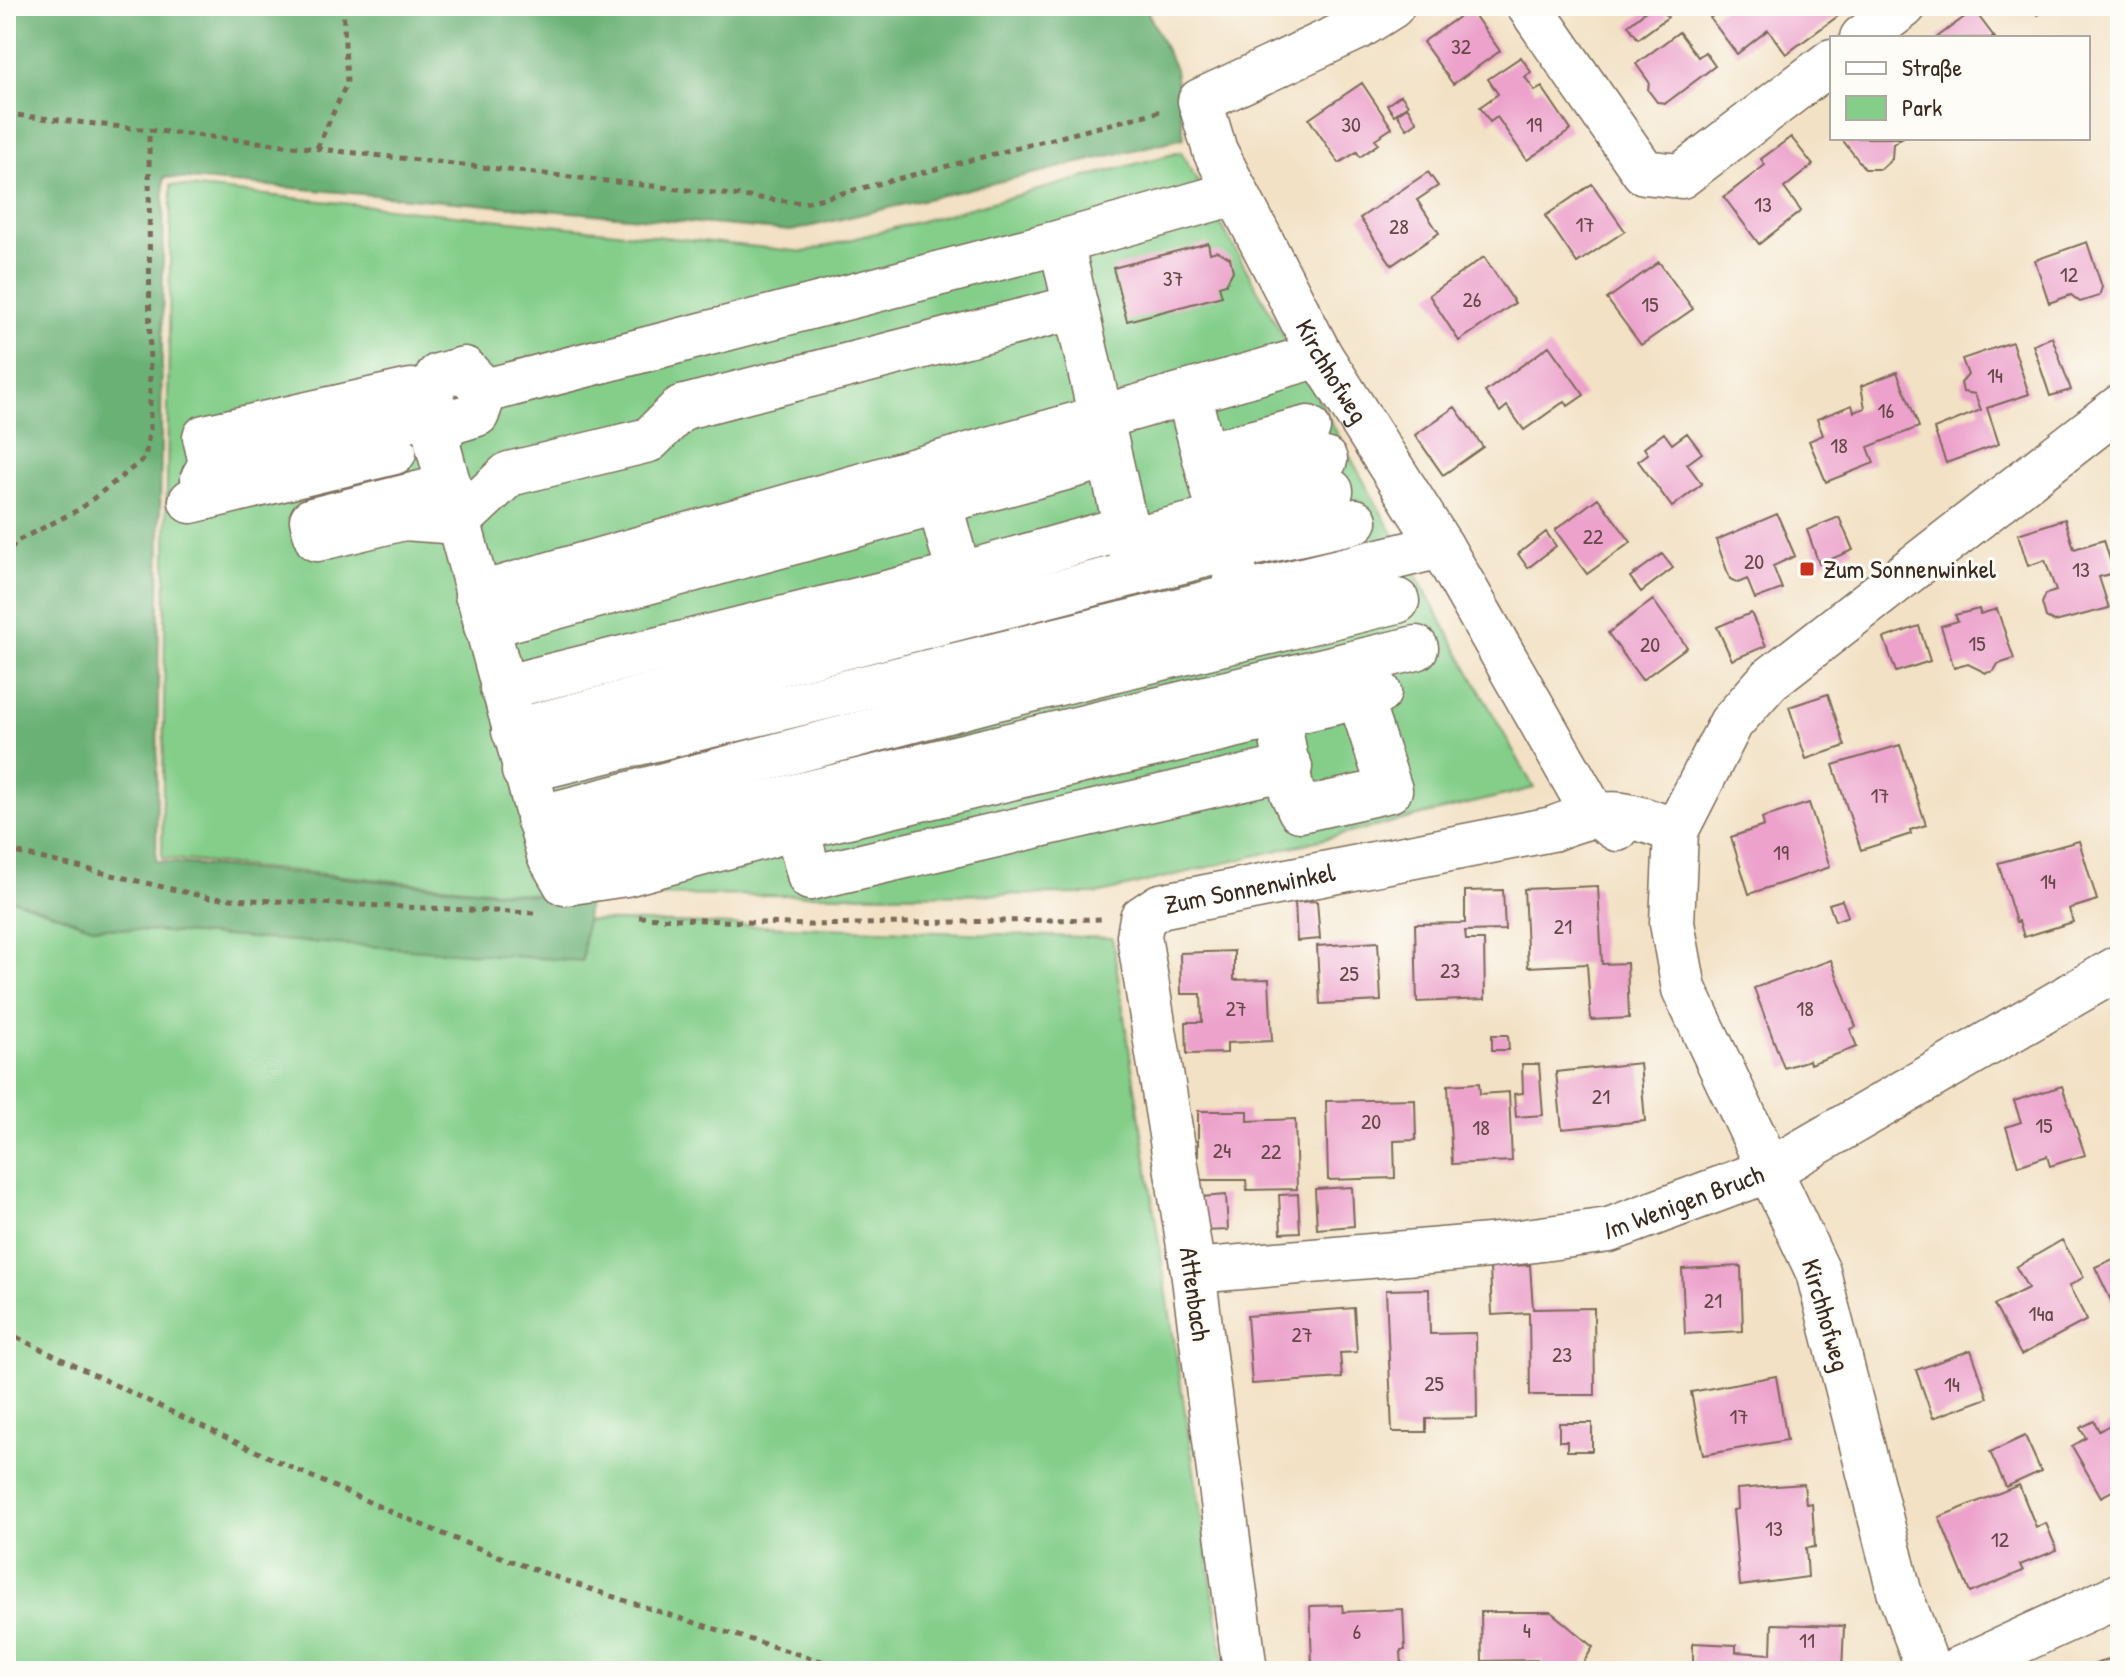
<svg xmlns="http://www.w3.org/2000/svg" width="2126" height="1677" font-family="'Patrick Hand',sans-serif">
<rect width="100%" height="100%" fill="#fdfcf7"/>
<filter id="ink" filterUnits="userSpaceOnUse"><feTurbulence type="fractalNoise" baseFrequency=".0125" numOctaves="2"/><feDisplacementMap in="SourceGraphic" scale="16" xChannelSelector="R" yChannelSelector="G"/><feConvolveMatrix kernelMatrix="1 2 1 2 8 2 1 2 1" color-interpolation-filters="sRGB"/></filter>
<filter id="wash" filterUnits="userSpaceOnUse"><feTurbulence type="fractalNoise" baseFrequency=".006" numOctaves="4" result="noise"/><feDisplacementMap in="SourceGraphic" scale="32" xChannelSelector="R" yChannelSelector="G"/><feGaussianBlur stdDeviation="1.8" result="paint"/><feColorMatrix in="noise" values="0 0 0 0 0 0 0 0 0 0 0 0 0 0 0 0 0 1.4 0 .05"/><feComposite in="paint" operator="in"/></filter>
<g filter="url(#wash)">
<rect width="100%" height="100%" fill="#f2e1c5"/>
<path fill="#84ce8a" stroke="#607c54" stroke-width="2" d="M 1181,152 L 1534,788 L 1097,894 L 548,896 L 162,858 L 171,185 L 804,252 Z
M 6,897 L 93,927 L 582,960 L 586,920 L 1112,938 L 1225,1671 L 6,1671 Z"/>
<path fill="#6bb176" stroke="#536e4a" stroke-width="2" d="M 6,6 L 1145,6 L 1175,69 L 1184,138 L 791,231 L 164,177 L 156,861 L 588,900 L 582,961 L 93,927 L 6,897 Z"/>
<g id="blocks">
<path fill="#eca2cb" d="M 1652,6 L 1659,6 L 1668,17 L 1638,39 L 1628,25 Z
M 1726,6 L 1830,6 L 1838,16 L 1786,54 L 1768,30 L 1737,54 L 1710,18 Z
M 2031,6 L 2051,6 L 2038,15 Z
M 1470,9 L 1500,51 L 1453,84 L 1423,42 Z
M 1974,10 L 1995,38 L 1936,38 Z
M 1679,32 L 1698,57 L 1705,52 L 1715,66 L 1666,103 L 1657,102 L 1648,90 L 1649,82 L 1636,64 Z
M 1521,57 L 1531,72 L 1525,77 L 1535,91 L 1542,87 L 1571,130 L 1527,160 L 1497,117 L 1490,122 L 1480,107 L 1498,94 L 1488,79 Z
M 1362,83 L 1392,128 L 1375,139 L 1378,144 L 1360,157 L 1357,152 L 1339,163 L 1309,119 Z
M 1401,95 L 1408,105 L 1394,115 L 1387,105 Z
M 1407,107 L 1417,122 L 1407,129 L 1397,114 Z
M 1791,137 L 1813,165 L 1784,188 L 1801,211 L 1759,244 L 1724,197 L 1765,165 L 1761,159 Z
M 1841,138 L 1902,138 L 1893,144 L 1892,159 L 1881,169 L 1865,169 Z
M 1428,172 L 1438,186 L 1417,200 L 1439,233 L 1392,265 L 1360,218 Z
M 1592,184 L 1625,231 L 1577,263 L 1545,216 Z
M 2087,242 L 2102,287 L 2099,296 L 2080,302 L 2071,295 L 2049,303 L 2035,260 Z
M 1208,243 L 1210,253 L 1217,251 L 1230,258 L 1233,271 L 1226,284 L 1219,286 L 1222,296 L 1127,321 L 1113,268 Z
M 1484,257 L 1515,303 L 1459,341 L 1429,295 Z
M 1659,262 L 1693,309 L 1641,345 L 1607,299 Z
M 2052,337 L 2071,390 L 2050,396 L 2033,345 Z
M 2012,342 L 2029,394 L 1987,408 L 1999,444 L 1946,463 L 1934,429 L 1981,410 L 1975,394 L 1963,392 L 1961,383 L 1968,375 L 1962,359 Z
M 1549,346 L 1584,395 L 1568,406 L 1565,401 L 1524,430 L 1507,406 L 1500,412 L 1485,392 Z
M 1897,372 L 1919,427 L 1868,447 L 1874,463 L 1826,482 L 1809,441 L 1823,435 L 1817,419 L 1852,405 L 1854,412 L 1865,408 L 1861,386 Z
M 1455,407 L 1483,447 L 1443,475 L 1415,435 Z
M 1664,433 L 1672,444 L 1687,433 L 1702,453 L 1687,464 L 1702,484 L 1672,507 L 1638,461 L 1648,454 L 1644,448 Z
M 1598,498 L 1631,542 L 1587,574 L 1555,530 Z
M 1777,514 L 1795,556 L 1773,566 L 1782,589 L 1755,599 L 1747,579 L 1738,583 L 1730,579 L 1716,540 Z
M 1839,517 L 1853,550 L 1819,564 L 1807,530 Z
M 2065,519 L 2074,549 L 2104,540 L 2114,573 L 2099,577 L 2109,608 L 2055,622 L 2046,617 L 2042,603 L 2046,594 L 2056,591 L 2045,560 L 2028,566 L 2018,534 Z
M 1546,532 L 1556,546 L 1528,568 L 1518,554 Z
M 1662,554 L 1673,568 L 1641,592 L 1630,577 Z
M 1653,600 L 1687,647 L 1642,680 L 1608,633 Z
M 1979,609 L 1980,614 L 1997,609 L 2014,659 L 1998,664 L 1994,671 L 1986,673 L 1968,664 L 1954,668 L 1941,626 L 1958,621 L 1955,615 Z
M 1751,613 L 1766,646 L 1732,660 L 1717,627 Z
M 1919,626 L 1930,661 L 1896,672 L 1884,638 Z
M 1828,694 L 1845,746 L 1806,759 L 1789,707 Z
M 1900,745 L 1926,825 L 1910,830 L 1911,834 L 1861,850 L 1833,765 Z
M 1809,803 L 1830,867 L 1749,894 L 1731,837 L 1764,826 L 1762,818 Z
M 2079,841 L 2097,900 L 2069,909 L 2073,922 L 2024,937 L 2019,921 L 2016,922 L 1998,863 Z
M 1598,886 L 1602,964 L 1627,963 L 1629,1018 L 1591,1020 L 1587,964 L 1528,967 L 1524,889 Z
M 1503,890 L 1505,930 L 1465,931 L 1466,940 L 1484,940 L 1485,999 L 1417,1002 L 1415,924 L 1465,923 L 1465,891 Z
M 1842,900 L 1848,916 L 1835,921 L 1829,904 Z
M 1317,901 L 1320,939 L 1297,941 L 1295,902 Z
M 1378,942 L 1381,1001 L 1320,1004 L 1317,946 Z
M 1234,951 L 1234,980 L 1269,979 L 1272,1041 L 1227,1043 L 1227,1053 L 1187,1054 L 1186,1022 L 1202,1022 L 1201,994 L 1181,994 L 1180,953 Z
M 1831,960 L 1856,1027 L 1850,1029 L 1857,1047 L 1810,1064 L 1809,1060 L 1784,1068 L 1754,988 Z
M 2120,1029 L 2120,1054 L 2119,1054 L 2113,1031 Z
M 1492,1035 L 1508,1035 L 1509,1050 L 1492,1050 Z
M 1640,1063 L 1645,1121 L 1562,1129 L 1556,1072 Z
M 1522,1064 L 1539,1064 L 1543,1115 L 1516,1117 L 1514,1094 L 1523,1093 Z
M 1479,1083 L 1480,1094 L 1509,1092 L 1512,1161 L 1452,1164 L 1448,1085 Z
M 2062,1086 L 2085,1155 L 2050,1166 L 2047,1156 L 2018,1166 L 2006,1127 L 2021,1122 L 2014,1101 Z
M 1415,1099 L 1416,1140 L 1394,1141 L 1395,1178 L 1328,1180 L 1326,1101 Z
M 1198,1111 L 1248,1111 L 1248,1121 L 1295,1119 L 1297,1189 L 1247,1190 L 1246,1180 L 1198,1180 Z
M 1352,1187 L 1354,1226 L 1317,1229 L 1315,1189 Z
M 1298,1194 L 1300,1232 L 1281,1233 L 1279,1195 Z
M 1226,1195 L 1228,1230 L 1203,1231 L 1201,1197 Z
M 2062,1240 L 2084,1277 L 2069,1286 L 2087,1320 L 2021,1355 L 1994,1305 L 2028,1288 L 2016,1267 Z
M 2120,1256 L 2120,1307 L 2115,1309 L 2095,1267 Z
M 1530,1265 L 1533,1309 L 1594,1308 L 1595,1395 L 1530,1395 L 1529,1313 L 1492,1315 L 1490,1267 Z
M 1741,1266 L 1743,1331 L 1685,1334 L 1682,1269 Z
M 1429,1289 L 1430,1334 L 1476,1333 L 1477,1418 L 1426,1419 L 1426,1432 L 1392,1432 L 1386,1290 Z
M 1354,1308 L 1357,1352 L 1340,1353 L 1342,1378 L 1252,1384 L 1247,1316 Z
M 1971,1350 L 1988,1398 L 1933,1418 L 1916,1370 Z
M 1776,1376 L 1787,1440 L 1703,1455 L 1691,1392 Z
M 2120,1419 L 2120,1487 L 2101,1497 L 2072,1446 L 2086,1438 L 2080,1428 L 2094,1421 L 2099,1431 Z
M 1559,1423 L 1592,1423 L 1592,1451 L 1567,1451 L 1567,1441 L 1559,1441 Z
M 2025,1436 L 2041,1471 L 2006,1487 L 1990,1452 Z
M 1804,1484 L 1806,1504 L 1812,1503 L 1815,1547 L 1806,1548 L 1808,1577 L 1740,1586 L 1733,1510 L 1738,1509 L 1737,1489 Z
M 2019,1485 L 2036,1527 L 2046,1523 L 2057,1550 L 2020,1565 L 2023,1571 L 1970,1593 L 1939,1517 Z
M 1342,1605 L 1343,1612 L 1403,1609 L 1405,1650 L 1401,1650 L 1402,1669 L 1286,1671 L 1286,1667 L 1312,1666 L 1310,1606 Z
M 1481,1612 L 1551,1612 L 1593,1647 L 1578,1671 L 1550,1671 L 1542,1660 L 1482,1661 Z
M 1772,1624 L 1844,1626 L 1842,1671 L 1693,1671 L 1693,1643 L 1736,1645 L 1736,1652 L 1771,1654 Z
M 2120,1655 L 2120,1671 L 2076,1671 Z"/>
</g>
</g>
<g filter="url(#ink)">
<use href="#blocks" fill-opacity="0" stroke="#7b6a58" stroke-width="2"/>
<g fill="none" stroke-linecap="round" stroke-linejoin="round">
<defs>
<g id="minor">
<path id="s1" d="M 1392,6 L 1357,28 L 1200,101 L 1215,151 L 1320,355 L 1441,546 L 1593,813 L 1617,829"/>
<path d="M 1529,6 L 1644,172 L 1681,176 L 1832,61"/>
<path d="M 1862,38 L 1904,6"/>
<path d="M 1235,193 L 1061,242 L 485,391 L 477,414 L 448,423 L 437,442 L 549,855 L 1416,648"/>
<path d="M 1061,242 L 1132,555"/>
<path d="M 1188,393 L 1236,577"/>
<path d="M 448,423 L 428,401 L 438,376 L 464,369 L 485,391"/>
<path d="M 1204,455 L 1308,428"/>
<path d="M 932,476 L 967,603"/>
<path d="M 1250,478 L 1325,460"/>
<path d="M 449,486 L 312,520 L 317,539 L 404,518 L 458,522 L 509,474 L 649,440 L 681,408 L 1076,307"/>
<path d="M 207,497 L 203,478 L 211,463 L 205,437 L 411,391 L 417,417 L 211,463"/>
<path d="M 191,501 L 394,452"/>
<path d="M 1128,540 L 1331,491"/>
<path d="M 477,595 L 1320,355"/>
<path d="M 486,626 L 1109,456"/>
<path d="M 742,629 L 761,696"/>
<path d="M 502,688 L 959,575 L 1126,528"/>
<path d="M 514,731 L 1229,549 L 1355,521"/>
<path d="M 1282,739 L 1292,793 L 1300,810 L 1390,790 L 1366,717"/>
<path d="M 524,771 L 1441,546"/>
<path d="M 790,801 L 810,878 L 1290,767"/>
<path d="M 538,818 L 993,699 L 1397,601"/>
<path d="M 549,855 L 565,883 L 626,874 L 796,828 L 1379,692"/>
<path id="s2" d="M 1193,1271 L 1489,1246 L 1609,1230 L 1770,1170 L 2120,967"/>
<path id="s3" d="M 1245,1671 L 1193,1271 L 1139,936 L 1142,918 L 1160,906 L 1552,829 C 1609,807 1620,811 1676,831"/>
<path d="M 1929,1671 L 1899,1591 L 1818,1272 L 1684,989 L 1672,923 L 1676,831 L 1731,723 L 1769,680 L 2120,407"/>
<path d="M 1955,1671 L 2120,1595"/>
</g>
</defs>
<use href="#minor" stroke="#7b6a58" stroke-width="47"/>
<path stroke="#7b6a58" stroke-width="5" stroke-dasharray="6 6" stroke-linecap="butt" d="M 6,114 L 804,203 L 1161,111
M 317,148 L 347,83 L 343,6
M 6,560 L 15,542 L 80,509 L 145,458 L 150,428 L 149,131
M 6,850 L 210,898 L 534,913
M 639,917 L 808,925 L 1101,919
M 6,1332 C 149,1402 294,1471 441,1533 C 574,1589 716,1629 854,1671"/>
<use href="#minor" stroke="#fff" stroke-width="44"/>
</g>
</g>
<rect fill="#c8321e" stroke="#fdfcf7" stroke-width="3" x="1799" y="561" width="16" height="16" rx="4"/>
<g text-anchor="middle" stroke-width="6" stroke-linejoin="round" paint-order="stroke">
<g font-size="22" fill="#674849">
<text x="1461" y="54">32</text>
<text x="1351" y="132">30</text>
<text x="1534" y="132">19</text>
<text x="1763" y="212">13</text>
<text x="1585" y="232">17</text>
<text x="1399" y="234">28</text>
<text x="2069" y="282">12</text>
<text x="1173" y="286">37</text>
<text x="1472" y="307">26</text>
<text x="1650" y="312">15</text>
<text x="1995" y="383">14</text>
<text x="1886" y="418">16</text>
<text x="1839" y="453">18</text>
<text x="1593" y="544">22</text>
<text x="1754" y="569">20</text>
<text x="2081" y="577">13</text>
<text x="1977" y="651">15</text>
<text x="1650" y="652">20</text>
<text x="1880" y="803">17</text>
<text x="1781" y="860">19</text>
<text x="2048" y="889">14</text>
<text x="1563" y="934">21</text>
<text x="1450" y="978">23</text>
<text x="1349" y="981">25</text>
<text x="1236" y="1016">27</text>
<text x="1805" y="1016">18</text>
<text x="1601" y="1104">21</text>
<text x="1371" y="1129">20</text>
<text x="2044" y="1133">15</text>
<text x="1481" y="1135">18</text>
<text x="1222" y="1158">24</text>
<text x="1271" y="1159">22</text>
<text x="1713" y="1308">21</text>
<text x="2041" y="1321">14a</text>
<text x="1302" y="1342">27</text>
<text x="1562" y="1362">23</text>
<text x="1434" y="1391">25</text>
<text x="1952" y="1392">14</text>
<text x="1739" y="1424">17</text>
<text x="1774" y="1536">13</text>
<text x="2000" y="1547">12</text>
<text x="1527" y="1638">4</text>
<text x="1357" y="1639">6</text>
<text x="1807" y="1648">11</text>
</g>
<g font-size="26" fill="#3b2a1e" stroke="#fdfcf7">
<text dy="9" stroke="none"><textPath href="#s1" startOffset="516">Kirchhofweg</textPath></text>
<text dy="9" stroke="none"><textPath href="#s3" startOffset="874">Zum Sonnenwinkel</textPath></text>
<text dy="9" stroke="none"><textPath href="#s2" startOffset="498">Im Wenigen Bruch</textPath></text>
<text transform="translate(1195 1294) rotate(82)" y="9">Attenbach</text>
<text transform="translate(1826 1315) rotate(74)" y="9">Kirchhofweg</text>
</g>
<g font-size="26" fill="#3b2a1e" stroke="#fdfcf7" text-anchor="start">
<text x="1823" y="578">Zum Sonnenwinkel</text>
</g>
</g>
<rect width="2126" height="1677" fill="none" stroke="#fdfcf7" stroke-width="32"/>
<rect x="1830" y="36" width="260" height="104" fill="#fdfcf7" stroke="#afa8a0" stroke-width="2"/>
<rect x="1846" y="62" width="40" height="12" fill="#ffffff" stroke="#afa8a0" stroke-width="2"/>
<text x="1902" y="76" font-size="24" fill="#3b2a1e">Straße</text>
<rect x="1846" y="96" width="40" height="24" fill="#84ce8a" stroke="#afa8a0" stroke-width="2"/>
<text x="1902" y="116" font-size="24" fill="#3b2a1e">Park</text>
</svg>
